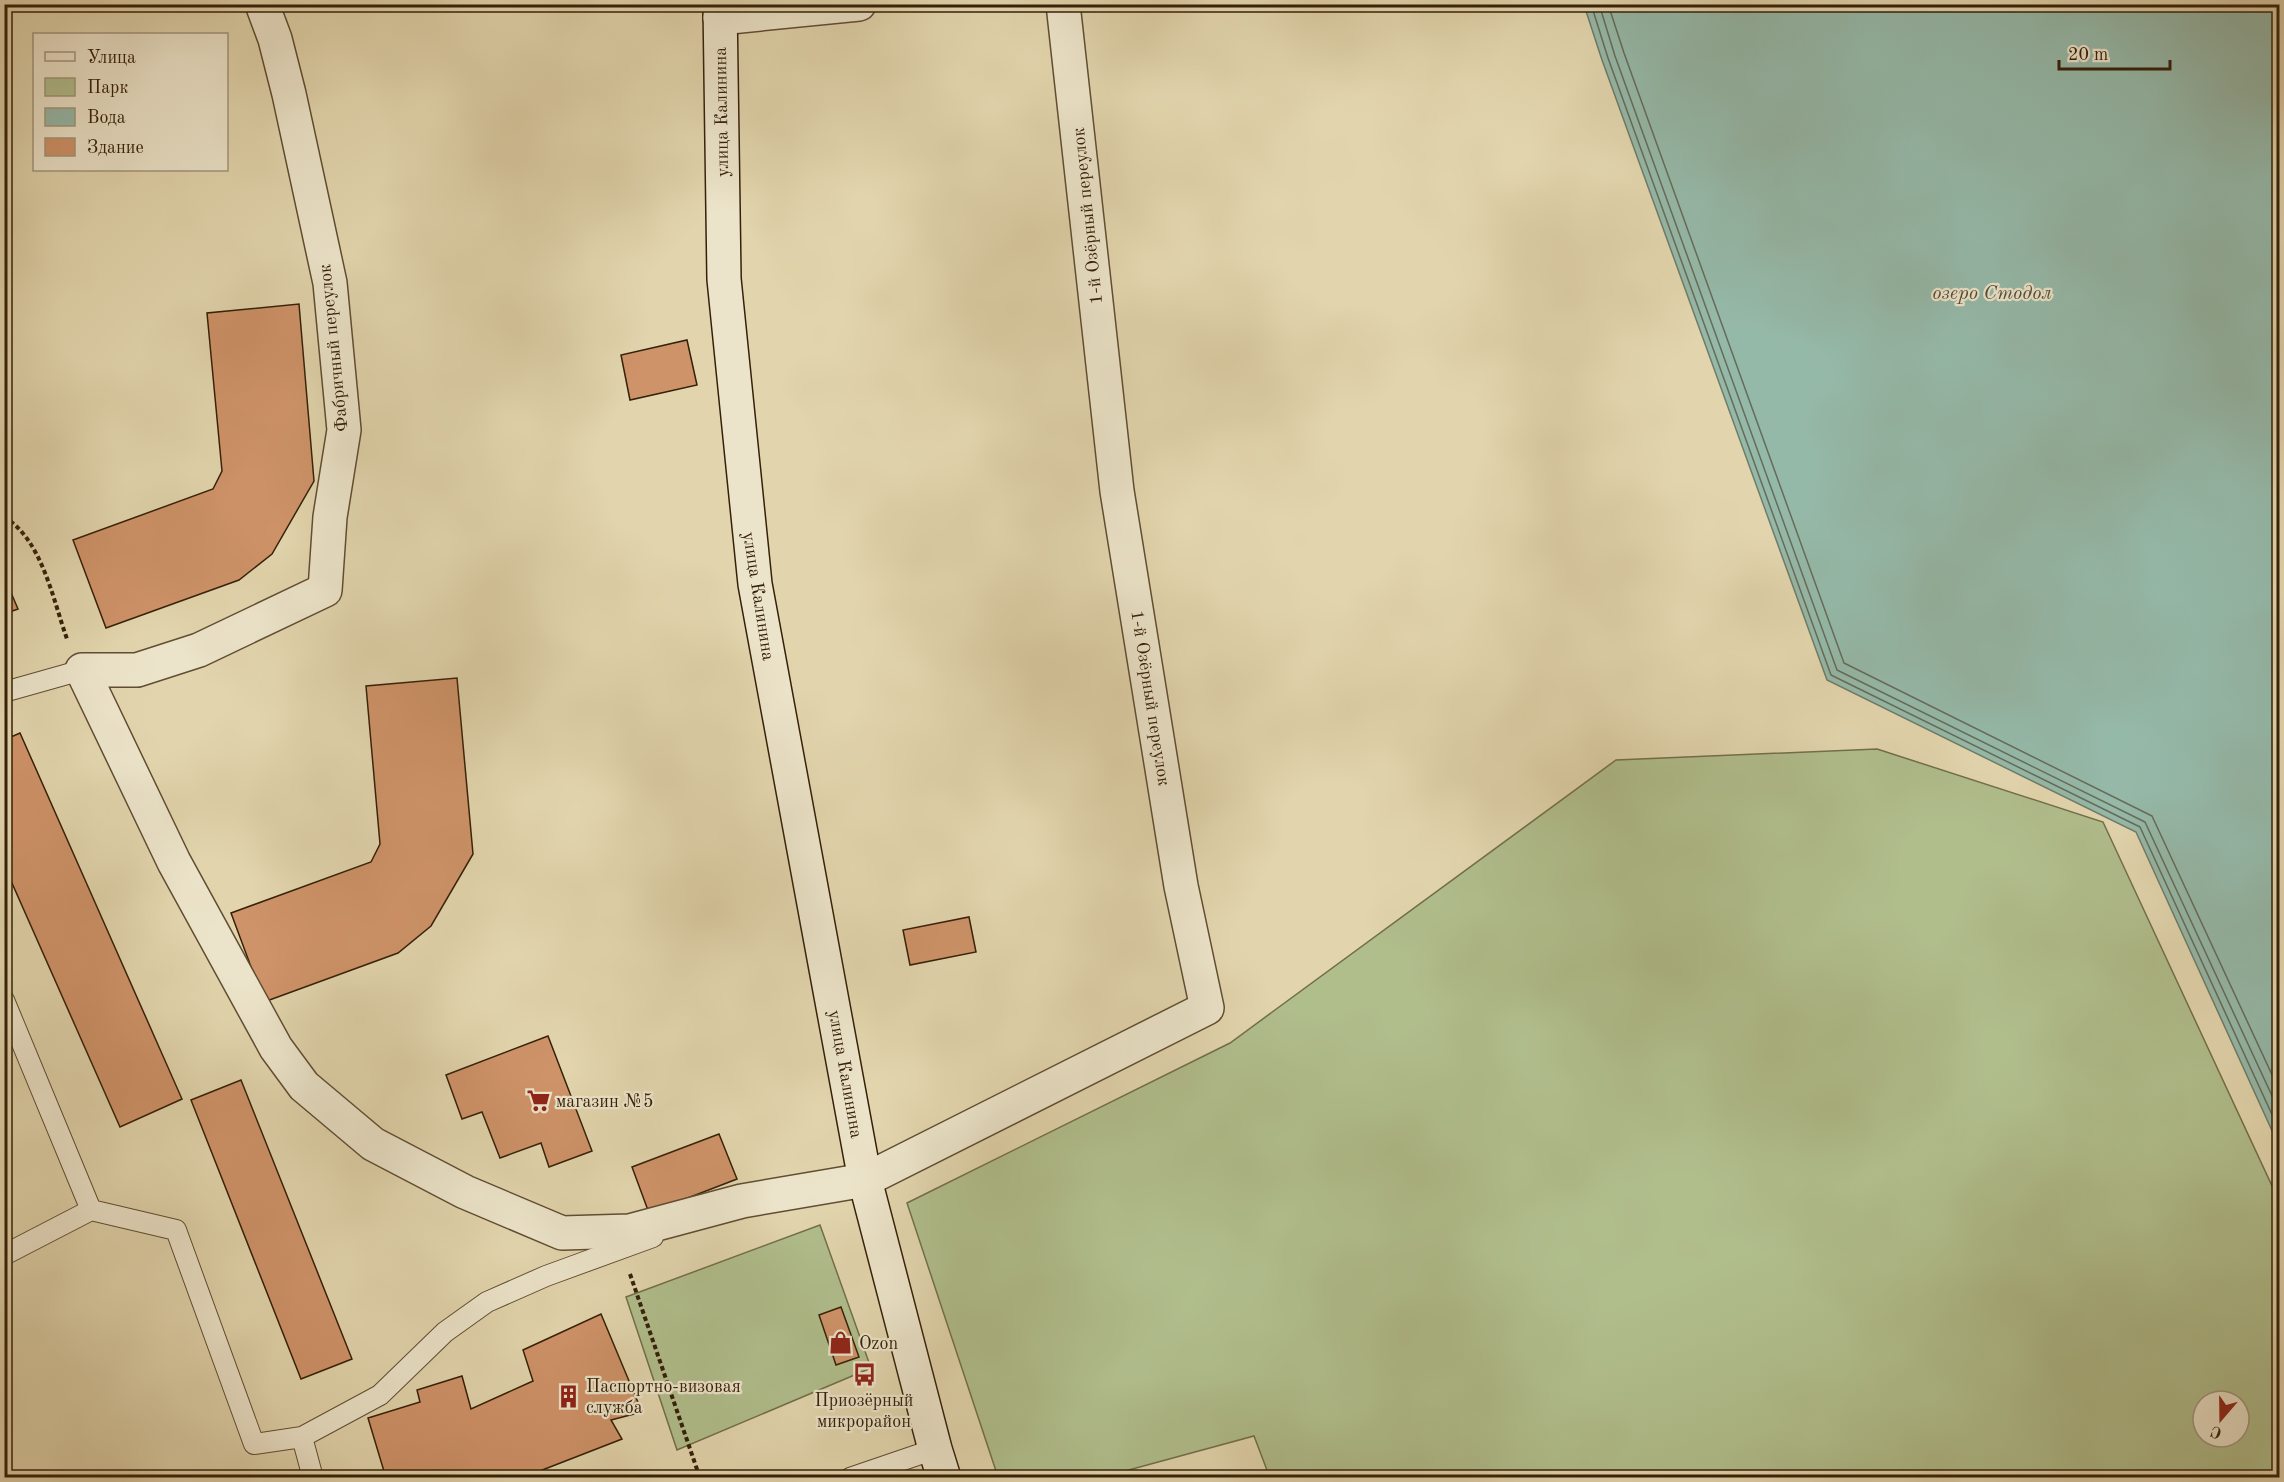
<svg xmlns="http://www.w3.org/2000/svg" width="2284" height="1482" font-family="'Old Standard TT',serif">
<rect width="100%" height="100%" fill="#e2d5ad"/>
<filter id="stains"><feTurbulence type="fractalNoise" baseFrequency=".00333" numOctaves="4"/><feColorMatrix values="0 0 0 0 .2 0 0 0 0 .09 0 0 0 0 .02 0 0 0 .5 -.17"/></filter>
<radialGradient id="worn" r=".72"><stop offset=".6" stop-color="#630" stop-opacity="0"/><stop offset="1" stop-color="#630" stop-opacity=".3"/></radialGradient>
<path fill="#b0be8c" stroke="#726f4a" stroke-width="1.5" fill-rule="evenodd" d="M 1877,749 L 2103,822 L 2279,1201 L 2279,1477 L 1270,1478 L 1254,1436 L 1103,1477 L 998,1477 L 907,1203 L 1230,1043 L 1616,760 ZM 2203,1401 L 2239,1401 L 2239,1437 L 2203,1437 Z
M 820,1225 L 871,1368 L 677,1450 L 626,1297 Z"/>
<path fill="#95b9a9" stroke="#6f7c69" stroke-width="1.5" d="M 1584,5 L 2279,5 L 2279,1146 L 2136,832 L 1827,680 L 1602,60 Z"/>
<g fill="none" stroke-linecap="round" stroke-linejoin="round">
<path stroke="#656c59" stroke-width="1.5" d="M 1591,4 L 1608,58 L 1831,675 L 2140,827 L 2280,1132
M 1599,4 L 1615,56 L 1837,670 L 2145,822 L 2280,1113
M 1608,4 L 1624,53 L 1844,663 L 2152,816 L 2280,1092"/>
</g>
<path fill="#cf9369" stroke="#352009" stroke-width="1.5" d="M 299,304 L 314,481 L 272,554 L 239,580 L 106,628 L 73,540 L 213,489 L 222,471 L 207,313 Z
M 687,340 L 697,385 L 630,400 L 621,355 Z
M 4,576 L 18,609 L 4,614 Z
M 457,678 L 473,854 L 431,926 L 398,953 L 264,1002 L 231,913 L 371,862 L 380,844 L 366,686 Z
M 20,733 L 182,1099 L 120,1127 L 4,865 L 4,740 Z
M 969,917 L 976,952 L 910,965 L 903,930 Z
M 548,1036 L 592,1151 L 549,1167 L 541,1143 L 500,1158 L 482,1112 L 462,1119 L 446,1075 Z
M 241,1080 L 352,1359 L 301,1379 L 191,1100 Z
M 719,1134 L 737,1179 L 649,1213 L 632,1167 Z
M 841,1307 L 859,1357 L 836,1365 L 819,1315 Z
M 601,1314 L 642,1412 L 611,1420 L 622,1439 L 532,1474 L 533,1478 L 386,1478 L 368,1418 L 420,1402 L 417,1390 L 462,1376 L 471,1409 L 533,1381 L 523,1350 Z"/>
<g fill="none" stroke-linecap="round" stroke-linejoin="round">
<defs>
<path id="lane" d="M 4,692 L 82,670
M 4,1000 L 91,1210 L 176,1230 L 254,1444 L 302,1437 L 380,1395 L 445,1332 L 487,1302 L 546,1276 L 653,1237
M 4,1255 L 91,1210
M 302,1437 L 313,1478
M 850,1478 L 935,1449"/>
<path id="street" d="M 262,4 L 275,39 L 289,94 L 330,283 L 344,430 L 330,517 L 325,590 L 199,650 L 137,670 L 82,670 L 174,862 L 276,1048 L 304,1086 L 373,1144 L 465,1192 L 562,1233 L 630,1231 L 742,1201 L 865,1180 L 1207,1008 L 1181,886 L 1117,491 L 1063,4
M 720,18 L 859,4"/>
<path id="secondary" d="M 720,4 L 724,279 L 755,584 L 865,1180 L 935,1449 L 944,1478"/>
</defs>
<use href="#lane" stroke="#604d32" stroke-width="22"/>
<use href="#street" stroke="#604d32" stroke-width="36"/>
<use href="#secondary" stroke="#352009" stroke-width="36"/>
<path stroke="#352009" stroke-width="4" stroke-dasharray="4.5 3" stroke-linecap="butt" d="M 4,517 C 42,539 53,600 67,639
M 630,1274 L 700,1478"/>
<use href="#lane" stroke="#ece4ca" stroke-width="20"/>
<use href="#street" stroke="#ece4ca" stroke-width="33"/>
<use href="#secondary" stroke="#ece4ca" stroke-width="33"/>
</g>
<defs>
<symbol id="supermarket-bare" viewBox="-9 -9 18 18"><path d="M-6-5.5h2.5l.6 2H6L4.5 2H-2.5L-4.4-4H-6ZM-1.5 3.2a1.3 1.3 0 1 0 .1 0ZM3 3.2a1.3 1.3 0 1 0 .1 0Z" fill="#8f2418" stroke="#ece4ca" stroke-width="2.5" paint-order="stroke"/></symbol>
<symbol id="shop-bare" viewBox="-9 -9 18 18"><path d="M-5-2.5h2.3a2.7 3.5 0 0 1 5.4 0H5L5.5 6h-11ZM-1.5-2.5h3a1.5 2.3 0 0 0-3 0Z" fill="#8f2418" stroke="#ece4ca" stroke-width="2.5" paint-order="stroke"/></symbol>
<symbol id="bus-bare" viewBox="-9 -9 18 18"><path d="M-5-6H5V4H4V6H2V4H-2V6H-4V4H-5ZM-3.5-4V0h7V-4ZM-3.5 1.2v1.5H-2V1.2ZM2 1.2v1.5H3.5V1.2Z" fill="#8f2418" stroke="#ece4ca" stroke-width="2.5" paint-order="stroke"/></symbol>
<symbol id="building-bare" viewBox="-9 -9 18 18"><path d="M-4-6H4V6H1V3H-1V6H-4ZM-2.5-4.3h1.7v1.8h-1.7ZM.8-4.3h1.7v1.8H.8ZM-2.5-1h1.7V.8h-1.7ZM.8-1h1.7V.8H.8Z" fill="#8f2418" stroke="#ece4ca" stroke-width="2.5" paint-order="stroke"/></symbol>
</defs>
<g fill-rule="evenodd">
<use href="#supermarket-bare" x="522" y="1084" width="33" height="33"/>
<use href="#shop-bare" x="824" y="1326" width="33" height="33"/>
<use href="#bus-bare" x="848" y="1358" width="33" height="33"/>
<use href="#building-bare" x="552" y="1380" width="33" height="33"/>
</g>
<g text-anchor="middle" stroke-width="4.5" stroke-linejoin="round" paint-order="stroke">
<g font-size="18" fill="#352009" stroke="#ece4ca">
<text transform="translate(721 112) rotate(-91)" y="6">улица Калинина</text>
<text transform="translate(1087 216) rotate(-96)" y="6">1-й Озёрный переулок</text>
<text transform="translate(333 348) rotate(-96)" y="6">Фабричный переулок</text>
<text transform="translate(759 596) rotate(81)" y="6">улица Калинина</text>
<text transform="translate(1151 698) rotate(81)" y="6">1-й Озёрный переулок</text>
<text transform="translate(846 1074) rotate(80)" y="6">улица Калинина</text>
</g>
<g font-size="18" fill="#352009" stroke="#ece4ca" text-anchor="start">
<text x="556" y="1107">магазин №5</text>
<text x="859" y="1349">Ozon</text>
<text x="586" y="1392">Паспортно-визовая<tspan x="586" dy="21">служба</tspan></text>
<text x="864" y="1406" text-anchor="middle">Приозёрный<tspan x="864" dy="21">микрорайон</tspan></text>
</g>
<g font-size="20" font-style="italic" fill="#524e39" stroke="#ece4ca">
<text x="1992" y="299">озеро Стодол</text>
</g>
</g>
<rect width="2284" height="1482" fill="none" stroke="#e2d5ad" stroke-width="24"/>
<rect x="6" y="6" width="2272" height="1470" fill="none" stroke="#352009" stroke-width="3"/>
<rect x="12" y="12" width="2260" height="1458" fill="none" stroke="#352009" stroke-width="1.5"/>
<rect x="33" y="33" width="195" height="138" fill="#ece4ca" stroke="#a3967d" stroke-width="1.5"/>
<rect x="45" y="52" width="30" height="9" fill="#ece4ca" stroke="#a3967d" stroke-width="1.5"/>
<text x="87" y="63" font-size="18" fill="#352009">Улица</text>
<rect x="45" y="78" width="30" height="18" fill="#b0be8c" stroke="#a3967d" stroke-width="1.5"/>
<text x="87" y="93" font-size="18" fill="#352009">Парк</text>
<rect x="45" y="108" width="30" height="18" fill="#95b9a9" stroke="#a3967d" stroke-width="1.5"/>
<text x="87" y="123" font-size="18" fill="#352009">Вода</text>
<rect x="45" y="138" width="30" height="18" fill="#cf9369" stroke="#a3967d" stroke-width="1.5"/>
<text x="87" y="153" font-size="18" fill="#352009">Здание</text>
<g transform="translate(2221 1419) rotate(200)"><circle r="28" fill="#ece4ca" stroke="#a3967d" stroke-width="1.5"/>
<path d="M0-4.5L10 22L0 15L-10 22Z" fill="#8f2418"/>
<text y="-9" font-size="16" font-weight="bold" text-anchor="middle" fill="#352009">С</text>
</g>
<path d="M2059 60v9h111v-9" fill="none" stroke="#352009" stroke-width="3"/>
<text x="2068" y="60" font-size="18" fill="#352009" stroke="#ece4ca" stroke-width="4.5" paint-order="stroke">20 m</text>
<rect width="100%" height="100%" filter="url(#stains)"/>
<rect width="100%" height="100%" fill="url(#worn)"/>
</svg>
